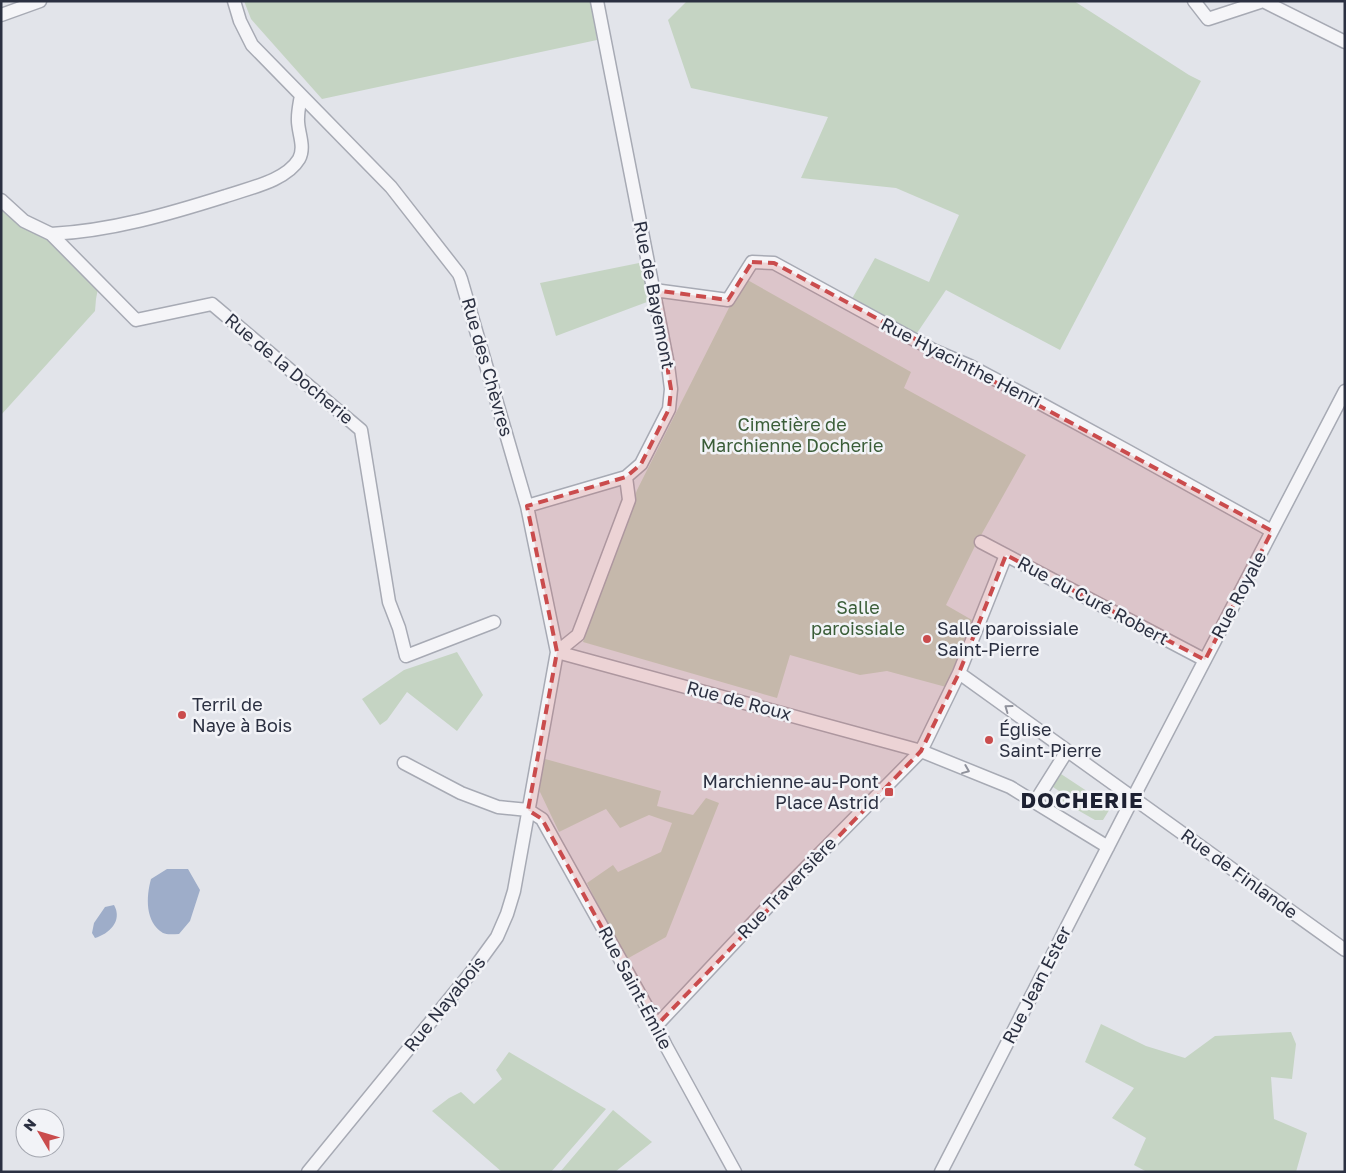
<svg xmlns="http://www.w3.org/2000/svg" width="1346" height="1173" font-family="'Golos Text',sans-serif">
<rect width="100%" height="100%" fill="#e2e4ea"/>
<path fill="#c5d4c3" d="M 244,1 L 591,1 L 597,40 L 322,99 L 251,19 Z
M 687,1 L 1074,1 L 1189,75 L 1201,81 L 1060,350 L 946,290 L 913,339 L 849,304 L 875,258 L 929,282 L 959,215 L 896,188 L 801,178 L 828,117 L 691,88 L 668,20 Z
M 1,200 L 51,234 L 99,283 L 96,299 L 95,311 L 1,415 Z
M 644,262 L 647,302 L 556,336 L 540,283 Z
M 744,278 L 911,372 L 904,388 L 1026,455 L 975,546 L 946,605 L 972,620 L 946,687 L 887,671 L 860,675 L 790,655 L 777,698 L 583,642 L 637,490 Z
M 457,652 L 483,695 L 457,731 L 407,692 L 387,720 L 380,725 L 362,699 L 404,670 Z
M 538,757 L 661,791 L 657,806 L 693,815 L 706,798 L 719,803 L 666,937 L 625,960 L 587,883 L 613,865 L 618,872 L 661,852 L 672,823 L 649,815 L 620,828 L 606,809 L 559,832 L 540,792 Z
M 1058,772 L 1111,807 L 1103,820 L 1095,820 L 1055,797 L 1059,791 L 1050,785 Z
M 1101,1024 L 1146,1046 L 1185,1058 L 1215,1036 L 1291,1032 L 1296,1044 L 1292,1079 L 1271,1077 L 1274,1119 L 1307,1133 L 1296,1172 L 1147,1172 L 1134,1165 L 1146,1138 L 1112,1118 L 1134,1088 L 1085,1062 Z
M 509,1052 L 606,1109 L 551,1172 L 502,1172 L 432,1111 L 449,1098 L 461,1092 L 474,1104 L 502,1079 L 496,1070 Z
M 613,1110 L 652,1142 L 615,1172 L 560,1172 Z"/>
<path fill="#9eadc9" d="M 167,869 L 188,869 L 200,890 L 190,921 L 179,934 C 174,934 167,935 163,933 C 145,922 146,897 151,879 Z
M 114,905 C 123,921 109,934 95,938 L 92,933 L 94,923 L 105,907 Z"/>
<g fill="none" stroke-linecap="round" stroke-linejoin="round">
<defs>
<path id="street" d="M 234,1 L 240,21 L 252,45 L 391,187 L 459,274 L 461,279 L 527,506 L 557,652 L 514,891 L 507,914 L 497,937 L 473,970 L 308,1172
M 1194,1 L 1208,19 L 1263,1
M 1263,1 L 1345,42
M 1,15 L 40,1
M 1,200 L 24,221 L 51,234 L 136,320 L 212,304 L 361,430 L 389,602 L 399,628 L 406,656 L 494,622
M 51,234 C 111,231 169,214 226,196 C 249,188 286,181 299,159 C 306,146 297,131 298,118 C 298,110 300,102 301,95
M 654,290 L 728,300 L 752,262 L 774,263 L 935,351 L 970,366 L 1023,394 L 1126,450 L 1272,531
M 527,506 L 626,477 L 641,464 L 669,409 L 671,389 L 668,365 L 597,1
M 981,542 L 1205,660
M 557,652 L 921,751 L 1010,787 L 1108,847
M 557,652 L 578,635 L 583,622 L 629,500 L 626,477
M 959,673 L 1345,950
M 404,763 L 461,793 L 498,807 L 528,810
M 1035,802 L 1067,751
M 528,810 L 542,819 L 649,1011 L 666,1046 L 735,1172
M 656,1026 L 779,895 L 921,751 L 959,673 L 1006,555
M 941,1172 L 1133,798 L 1345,391"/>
</defs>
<use href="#street" stroke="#a7aab4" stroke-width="15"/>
<use href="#street" stroke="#f5f5f8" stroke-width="12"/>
</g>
<defs><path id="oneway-chevron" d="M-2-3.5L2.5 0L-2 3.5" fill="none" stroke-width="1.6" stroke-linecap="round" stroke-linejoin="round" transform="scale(1.25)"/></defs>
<g stroke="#90929c">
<use href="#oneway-chevron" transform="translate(1008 708) rotate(-144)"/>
<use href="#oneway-chevron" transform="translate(966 770) rotate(22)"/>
</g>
<path fill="#ca4c4d" fill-opacity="0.2" stroke="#ca4c4d" stroke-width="4" stroke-dasharray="10 6" stroke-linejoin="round" d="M 752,262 L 774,263 L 1272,531 L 1205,660 L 1006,555 L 959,673 L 921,751 L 656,1026 L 542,819 L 528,810 L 557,652 L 527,506 L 626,477 L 641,464 L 669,409 L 671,389 L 654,290 L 728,300 Z"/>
<g fill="#ca4c4d" stroke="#f2f3f7" stroke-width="2">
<circle cx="927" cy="639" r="5"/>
<circle cx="182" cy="715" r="5"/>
<circle cx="989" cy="740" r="5"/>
<rect x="884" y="787" width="10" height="10" rx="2.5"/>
</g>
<g text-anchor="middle" stroke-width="5" stroke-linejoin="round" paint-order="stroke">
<g font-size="18" fill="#2b3041" stroke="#f2f3f7">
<text transform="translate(654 295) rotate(79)" y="6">Rue de Bayemont</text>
<text transform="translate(961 363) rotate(27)" y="6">Rue Hyacinthe Henri</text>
<text transform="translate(487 367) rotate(74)" y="6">Rue des Chèvres</text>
<text transform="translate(289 369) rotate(40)" y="6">Rue de la Docherie</text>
<text transform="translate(1239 595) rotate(-62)" y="6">Rue Royale</text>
<text transform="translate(1093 601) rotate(28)" y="6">Rue du Curé Robert</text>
<text transform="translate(739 701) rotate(15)" y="6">Rue de Roux</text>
<text transform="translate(1239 874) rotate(36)" y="6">Rue de Finlande</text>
<text transform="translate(787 888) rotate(-46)" y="6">Rue Traversière</text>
<text transform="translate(1037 985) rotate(-63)" y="6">Rue Jean Ester</text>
<text transform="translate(635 988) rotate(62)" y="6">Rue Saint-Émile</text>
<text transform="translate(445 1004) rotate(-51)" y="6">Rue Nayabois</text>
</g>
<g font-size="18" fill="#3a5d38" stroke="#f2f3f7">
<text x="792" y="431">Cimetière de<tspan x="792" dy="21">Marchienne Docherie</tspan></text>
<text x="858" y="614">Salle<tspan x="858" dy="21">paroissiale</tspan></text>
</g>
<g font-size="18" fill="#2b3041" stroke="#f2f3f7" text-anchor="start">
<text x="937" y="635">Salle paroissiale<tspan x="937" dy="21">Saint-Pierre</tspan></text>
<text x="192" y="711">Terril de<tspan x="192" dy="21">Naye à Bois</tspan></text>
<text x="999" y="736">Église<tspan x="999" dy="21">Saint-Pierre</tspan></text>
<text x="879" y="788" text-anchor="end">Marchienne-au-Pont<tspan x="879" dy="21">Place Astrid</tspan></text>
</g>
<g font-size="22" font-weight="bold" letter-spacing="1" fill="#1d2132" stroke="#f2f3f7">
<text x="1082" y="808">DOCHERIE</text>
</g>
</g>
<rect width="1346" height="1173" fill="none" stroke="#2b3041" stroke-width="5"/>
<g transform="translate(40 1133) rotate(308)"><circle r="24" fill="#f2f3f7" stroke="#a2a5ae"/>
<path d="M0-4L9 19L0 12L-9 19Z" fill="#ca4c4d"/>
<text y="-8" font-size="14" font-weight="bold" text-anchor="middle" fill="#2b3041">N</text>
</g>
</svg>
